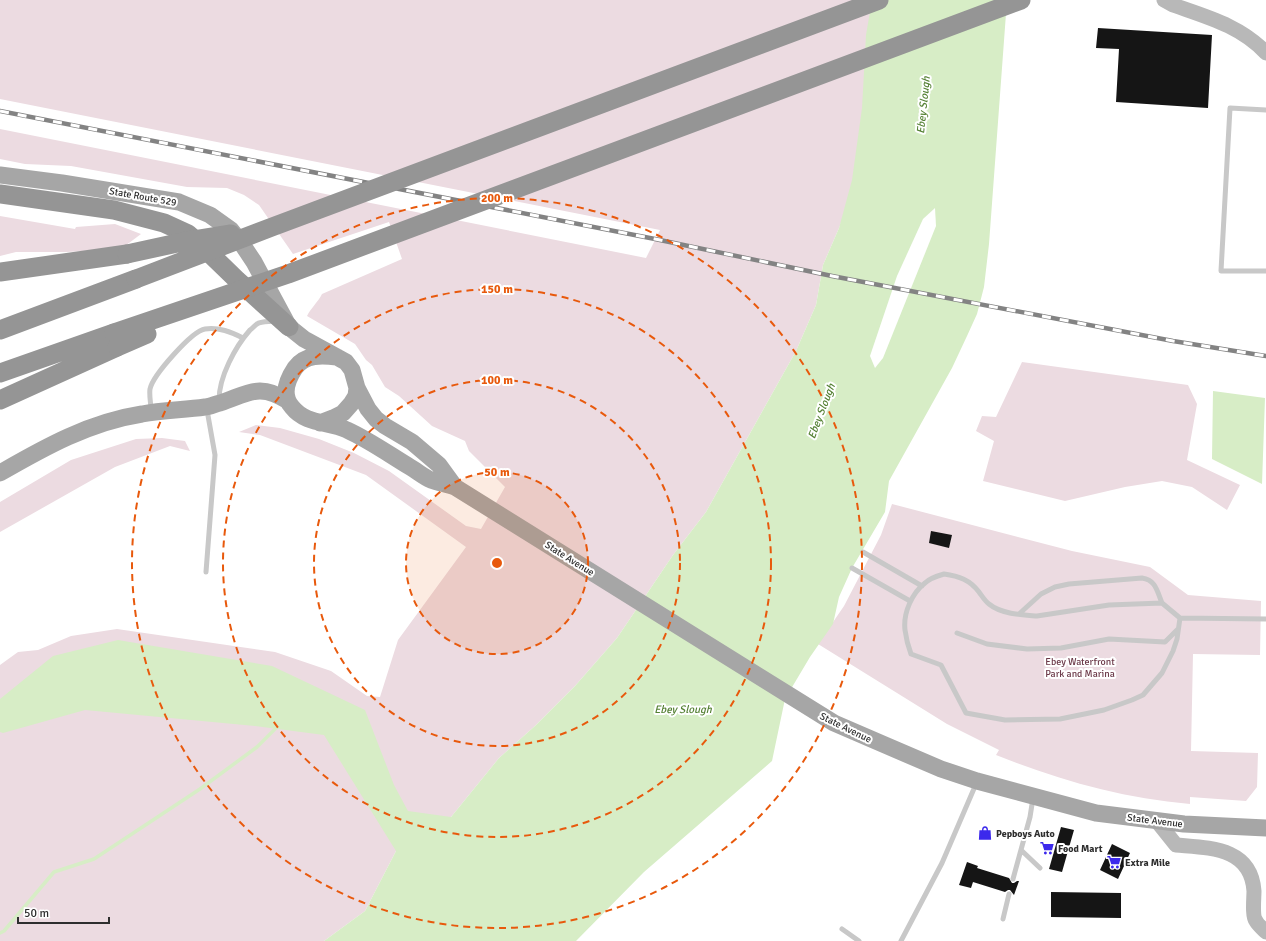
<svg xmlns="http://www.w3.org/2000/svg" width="1266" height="941" font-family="Signika,sans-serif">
<rect width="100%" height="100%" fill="#fff"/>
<path fill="#ecdbe1" d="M 0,0 L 884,0 L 866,155 L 839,228 L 823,265 L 816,305 L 796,351 L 706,512 L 673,555 L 617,638 L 575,686 L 536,725 L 499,758 L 451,817 L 396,851 L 365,911 L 324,941 L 0,941 L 0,665 L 18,652 L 38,650 L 71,636 L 117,629 L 275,652 L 331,671 L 367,696 L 380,697 L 398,640 L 466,547 L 366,475 L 260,435 L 239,432 L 256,425 L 280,428 L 319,439 L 354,453 L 389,471 L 466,526 L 481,529 L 505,487 L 469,451 L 465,441 L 432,426 L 399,396 L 385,387 L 372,365 L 366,360 L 355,344 L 307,316 C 311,308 318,302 322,294 L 402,259 L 389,222 L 293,254 L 259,205 L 244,195 L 227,188 L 187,187 L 71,166 L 25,164 L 0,159 L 0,129 L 646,258 L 660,230 L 0,99 Z
M 0,216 L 75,229 L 76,227 L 115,224 L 141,234 L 125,246 L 100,250 L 67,252 L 16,252 L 0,256 Z
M 1022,362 L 1188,385 L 1197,404 L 1187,460 L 1240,485 L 1227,510 L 1192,487 L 1162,481 L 1125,487 L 1065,501 L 983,481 L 994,441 L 976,431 L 982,416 L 996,417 Z
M 162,438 L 185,441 L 190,451 L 170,446 L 115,467 L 0,532 L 0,502 L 71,460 L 136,439 Z
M 892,504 L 1072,551 L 1150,567 L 1188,595 L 1261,601 L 1260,655 L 1193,654 L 1191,751 L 1258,753 L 1257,787 L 1246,801 L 1190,797 L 1190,804 C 1122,798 1059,780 996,755 L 999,750 L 947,724 L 818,644 L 844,606 L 881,535 Z"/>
<path fill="#d7edc6" d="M 872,0 L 1007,0 L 989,244 L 984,287 L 977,314 L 967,336 L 952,368 L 889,481 L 885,512 L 852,568 L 839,597 L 833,624 L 810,657 L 785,699 L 772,761 L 644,872 L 576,941 L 324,941 L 365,911 L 396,851 L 324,735 L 255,726 L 85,710 L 3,733 L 0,732 L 0,699 L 53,656 L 118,640 L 272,666 L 365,710 L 394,785 L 408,811 L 451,817 L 499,758 L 536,725 L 575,686 L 617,638 L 673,555 L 706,512 L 796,351 L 816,305 L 823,265 L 839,228 L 852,180 L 862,108 L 866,35 Z
M 1213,391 L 1265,398 L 1262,484 L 1212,459 Z"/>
<path fill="#fff" d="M 935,208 L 936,226 L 883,358 L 875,368 L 870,356 L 897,276 L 923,219 Z"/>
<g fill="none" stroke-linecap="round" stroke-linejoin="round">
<path stroke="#d7edc6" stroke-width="3.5" d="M 0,933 L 4,931 L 54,872 L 94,859 L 200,789 L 257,747 L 278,726"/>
</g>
<path fill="#151515" d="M 1098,28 L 1212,35 L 1208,108 L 1116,102 L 1119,49 L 1096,48 Z
M 931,531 L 952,535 L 949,548 L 929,543 Z
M 1061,827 L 1074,830 L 1062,872 L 1049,869 Z
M 1112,844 L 1130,853 L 1118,879 L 1100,870 Z
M 967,862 L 978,866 L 977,868 L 1009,878 L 1012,883 L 1014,883 L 1017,881 L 1019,881 L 1014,895 L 1010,890 L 1008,890 L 1005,892 L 973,882 L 971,888 L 959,885 Z
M 1051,892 L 1121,893 L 1121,918 L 1051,917 Z"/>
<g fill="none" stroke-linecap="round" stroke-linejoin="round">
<path stroke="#c8c8c8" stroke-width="5" d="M 1266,110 L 1230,108 L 1221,271 L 1266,271
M 219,400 C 219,377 235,347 250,330 C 252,329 255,325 257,324 C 261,321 270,322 275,321
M 151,410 C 151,404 149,395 150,389 C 153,375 192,331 205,329 C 219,327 231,332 243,338
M 863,552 L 922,586
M 852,568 L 910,601
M 206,572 L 215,455 L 207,410
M 944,574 C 959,576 970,580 979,592 C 982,596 985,601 989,604 C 1001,614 1022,615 1037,616 L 1109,605 L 1162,603 L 1180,618 L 1177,639 L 1173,651 L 1162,673 L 1143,695 L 1132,700 L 1104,710 L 1060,719 L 1005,720 L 966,713 L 941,665 L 911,654 C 908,646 906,638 905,630 C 903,613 912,593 925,583 C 930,578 937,576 944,574 Z
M 1019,614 L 1041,594 L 1055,587 L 1069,584 L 1142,578 C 1156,580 1157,591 1162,603
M 1180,618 L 1266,619
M 957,633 L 987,644 L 1027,649 L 1061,648 L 1109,639 L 1165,642 L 1177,630
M 1021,850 L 1040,868
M 1013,879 L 1030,817 L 1033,798
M 1003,919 L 1009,894
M 842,929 L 859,941
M 901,941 L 942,863 L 976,784"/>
<path stroke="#b8b8b8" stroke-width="15" d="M 1164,0 L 1173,5 C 1207,17 1241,26 1266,53
M 1156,820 L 1176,845 C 1209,848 1251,847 1254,891 C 1254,898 1252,916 1256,921 C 1258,925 1263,929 1266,932"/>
<path stroke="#a6a6a6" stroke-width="17" d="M 0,175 L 62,183 L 179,202 L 210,215 L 231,230 L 242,244 L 254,262 L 289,327 L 304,339 L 346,362 L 352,370 L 357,388 L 356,396 L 351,404 L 343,413 L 333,418 L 320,423
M 337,357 C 322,355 305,354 295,368 C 287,380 281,395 292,407 C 306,425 329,421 347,430 C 369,440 390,455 410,467 C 417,471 424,477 431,480 C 439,483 447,484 455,487 L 834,723 L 885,745 L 941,769 L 977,781 L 1096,813 L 1184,824 L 1266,828
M 357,388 L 368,409 L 376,419 L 385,426 L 412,442 L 439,465 L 455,487
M 0,473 C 45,447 90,422 142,414 C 163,410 184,410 205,407 C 210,407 215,404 220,403 C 248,394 259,382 288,401"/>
<path stroke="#959595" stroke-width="19" d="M 0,194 L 114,210 L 164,223 L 188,234 L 203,247 L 237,280 L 289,327
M 0,272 L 127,254
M 0,330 L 136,279
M 0,373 L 114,333
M 0,400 L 117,347"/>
<defs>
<path id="rail" d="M 0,111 L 655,239 L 832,276 L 1173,341 L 1266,356"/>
</defs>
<use href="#rail" stroke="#838383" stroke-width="4.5"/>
<use href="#rail" stroke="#fff" stroke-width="3" stroke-dasharray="9" stroke-linecap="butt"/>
<path stroke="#959595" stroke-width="19" d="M 127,254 L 182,242 L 231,234
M 136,279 L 272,227 L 879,0
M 114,333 L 288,274 L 1021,0
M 117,347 L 147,334"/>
</g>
<circle cx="497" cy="563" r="91" fill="#e8590c" fill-opacity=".12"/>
<g fill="none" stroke="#e8590c" stroke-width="2" stroke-dasharray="7 5">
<circle cx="497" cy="563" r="91"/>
<circle cx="497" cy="563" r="183"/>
<circle cx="497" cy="563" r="274"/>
<circle cx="497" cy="563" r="365"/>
</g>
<defs>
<symbol id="shop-bare" viewBox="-9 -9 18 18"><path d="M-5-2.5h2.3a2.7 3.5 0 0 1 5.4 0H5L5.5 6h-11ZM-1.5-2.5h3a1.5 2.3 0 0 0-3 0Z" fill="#3c29ec" stroke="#fff" stroke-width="2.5" paint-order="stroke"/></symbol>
<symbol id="supermarket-bare" viewBox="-9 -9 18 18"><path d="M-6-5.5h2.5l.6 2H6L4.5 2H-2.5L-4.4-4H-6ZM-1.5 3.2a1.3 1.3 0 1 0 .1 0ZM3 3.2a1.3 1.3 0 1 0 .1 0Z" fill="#3c29ec" stroke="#fff" stroke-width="2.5" paint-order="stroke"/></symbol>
</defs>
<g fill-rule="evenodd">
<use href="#shop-bare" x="975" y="823" width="20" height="20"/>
<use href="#supermarket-bare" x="1037" y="838" width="20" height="20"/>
<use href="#supermarket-bare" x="1104" y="852" width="20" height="20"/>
</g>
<g text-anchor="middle" stroke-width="4" stroke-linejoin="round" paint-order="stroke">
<g font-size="10" fill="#2e2e2e" stroke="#fff">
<text transform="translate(143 196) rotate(10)" y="4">State Route 529</text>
<text transform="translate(570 558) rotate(32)" y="4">State Avenue</text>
<text transform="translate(846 727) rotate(26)" y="4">State Avenue</text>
<text transform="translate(1155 820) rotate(7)" y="4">State Avenue</text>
</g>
<g font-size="10" fill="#6b3948" stroke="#fff">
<text x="1080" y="665">Ebey Waterfront<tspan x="1080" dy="12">Park and Marina</tspan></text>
</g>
<g font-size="10" font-weight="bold" fill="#2e2e2e" stroke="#fff" text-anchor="start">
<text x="996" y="837">Pepboys Auto</text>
<text x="1058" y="852">Food Mart</text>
<text x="1125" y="866">Extra Mile</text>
</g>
<g font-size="11" font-style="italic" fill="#548033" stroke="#fff">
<text transform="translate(923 105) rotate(-84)" y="4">Ebey Slough</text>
<text transform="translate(821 411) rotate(-69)" y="4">Ebey Slough</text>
<text x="683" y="713">Ebey Slough</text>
</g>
</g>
<circle cx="497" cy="563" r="6" fill="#e8590c" stroke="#fff" stroke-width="2"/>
<g font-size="12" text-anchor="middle" font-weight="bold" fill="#e8590c" stroke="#fff" stroke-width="4" stroke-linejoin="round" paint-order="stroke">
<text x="497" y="202">200 m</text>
<text x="497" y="293">150 m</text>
<text x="497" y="384">100 m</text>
<text x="497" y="476">50 m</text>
</g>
<path d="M18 917v6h91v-6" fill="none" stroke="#2e2e2e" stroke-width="2"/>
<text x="24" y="917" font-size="12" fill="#2e2e2e" stroke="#ffffff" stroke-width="3" paint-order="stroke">50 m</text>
</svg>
